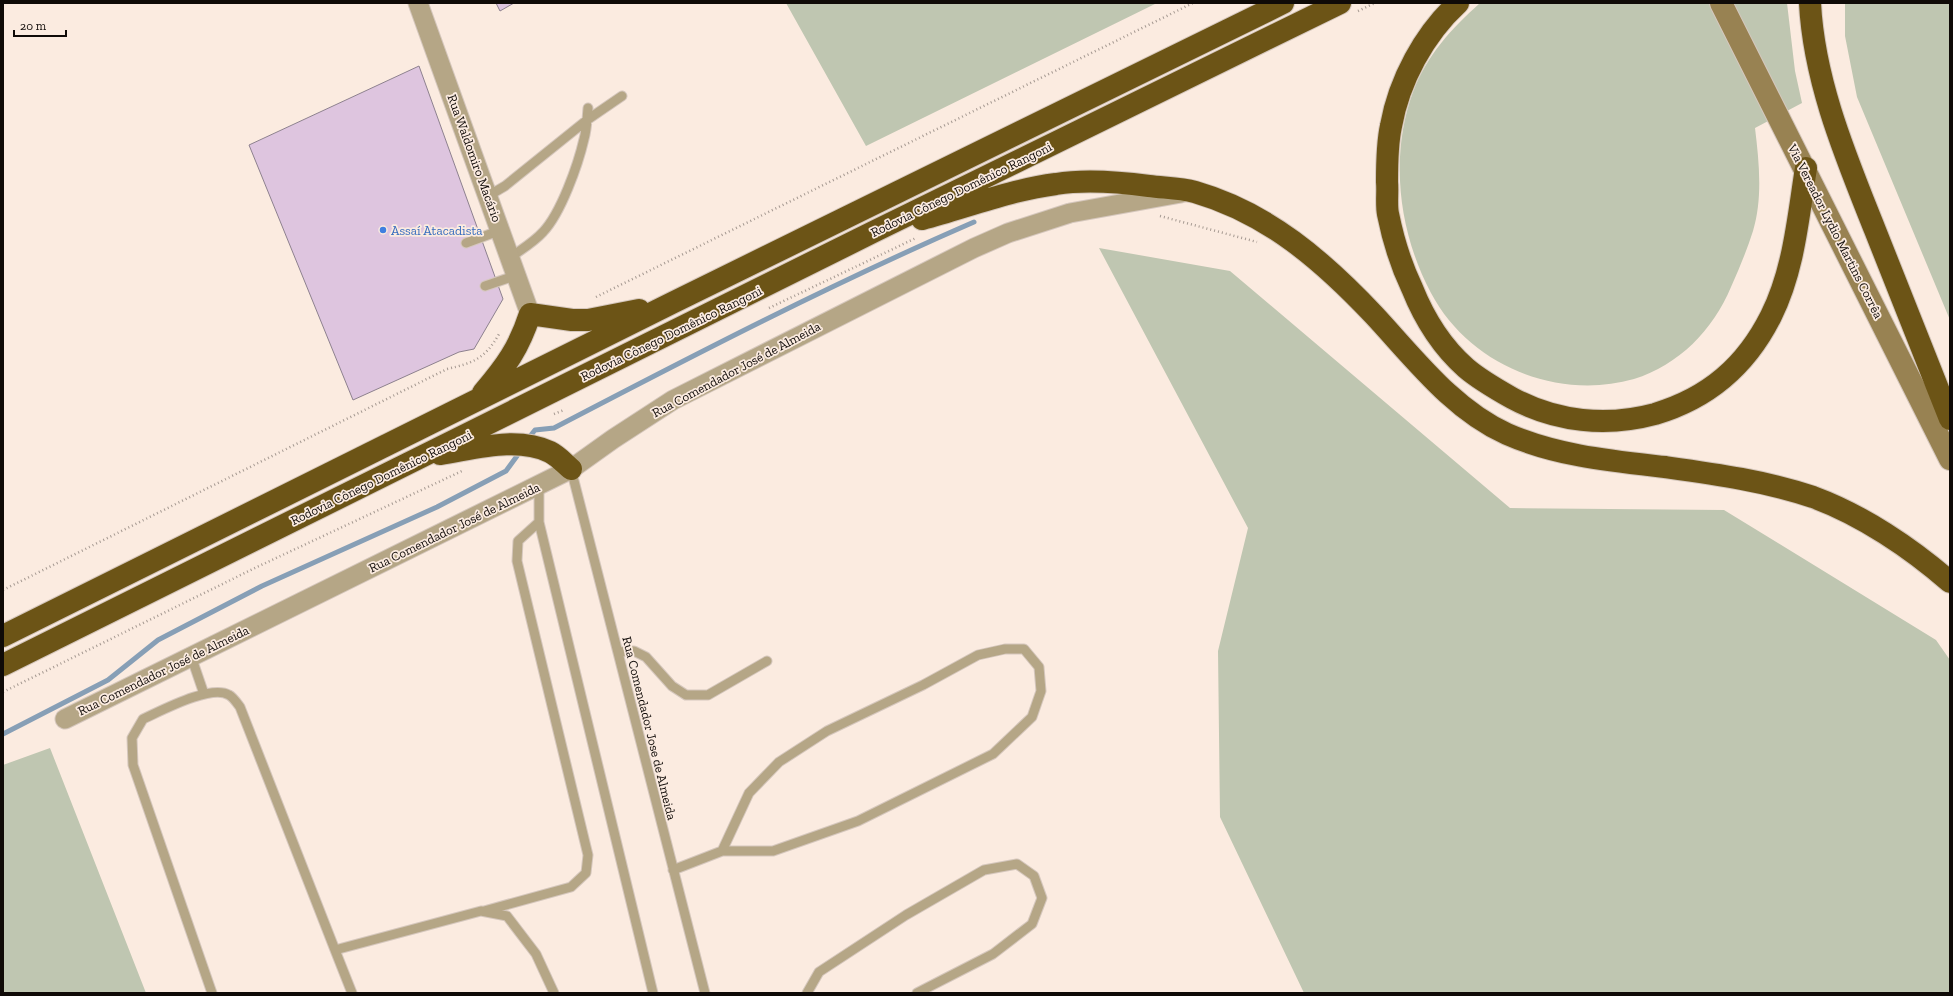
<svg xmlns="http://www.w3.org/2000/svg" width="1953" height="996" font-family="'Zilla Slab',serif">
<rect width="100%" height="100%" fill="#fbebe0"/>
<path fill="#bfc6b1" d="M 786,3 L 1157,3 L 866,146 Z
M 1480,3 L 1787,3 L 1795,71 L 1802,103 L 1755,128 C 1759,161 1763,198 1753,231 C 1747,250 1739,269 1731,287 C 1713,330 1679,365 1634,379 C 1557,401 1469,365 1431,293 C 1399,233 1389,157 1413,92 C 1427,55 1451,29 1480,3 Z
M 1845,3 L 1950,3 L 1950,320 L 1857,97 L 1845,36 Z
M 1099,248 L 1230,271 L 1510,508 L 1724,510 L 1936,640 L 1950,660 L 1950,993 L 1304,993 L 1220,817 L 1218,651 L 1248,528 Z
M 50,748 L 146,993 L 3,993 L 3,765 Z"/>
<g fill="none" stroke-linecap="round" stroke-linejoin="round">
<path stroke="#879fb6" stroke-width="5" d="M 531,435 L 535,430 L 554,428 C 692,356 831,284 974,222
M 3,734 L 108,680 L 158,640 L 262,586 L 437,507 L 506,471 L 517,456"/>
</g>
<path fill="#dec5df" stroke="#8d818e" d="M 496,3 L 514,3 L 500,11 Z
M 419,66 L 503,299 L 474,349 L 459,352 L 353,400 L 249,145 Z"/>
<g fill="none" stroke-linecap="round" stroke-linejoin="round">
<defs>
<path id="service" d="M 488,196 L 505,186 L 587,120 L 622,96
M 466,243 L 501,230
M 511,257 C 522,249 534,242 543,232 C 561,213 578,165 584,139 C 587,129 587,118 588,108
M 485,286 L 517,275
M 571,469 L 705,993
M 539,484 L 539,522 L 653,993
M 618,652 L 634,651 L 646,657 L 672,686 L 686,695 L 708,695 L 767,661
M 191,656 L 204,694
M 673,870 L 722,851 L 773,851 L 858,821 L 993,754 L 1032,717 L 1041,691 L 1039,667 L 1024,649 L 1005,649 L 978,655 L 923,685 L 827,731 L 779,762 L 749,793 L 722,851
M 484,911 L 571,887 L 586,873 L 588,855 L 517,561 L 518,541 L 539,522
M 335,950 L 352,993
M 212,993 L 133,765 L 132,738 L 143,719 C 161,711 211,684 229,695 C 233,697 237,703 240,707 L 335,950 L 481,911 L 507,916 L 536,954 L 554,993
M 807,993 L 819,972 L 906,915 L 984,870 L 1017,864 L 1034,876 L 1042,898 L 1032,924 L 993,954 L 917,993"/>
<path id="minor" d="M 418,3 L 530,314
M 65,719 L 571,469 L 613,439 L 673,400 L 974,248 L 1008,233 L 1070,213 L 1181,193"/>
<path id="secondary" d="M 1721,3 L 1950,459"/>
<path id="motorway" d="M 1458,3 C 1424,34 1399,81 1391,126 C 1387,144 1387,164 1387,182 C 1388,192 1386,204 1388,214 C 1393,239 1401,265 1412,288 C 1424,318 1441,346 1466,368 C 1480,380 1496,389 1512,398 C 1556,422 1607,427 1655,414 C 1709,398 1746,366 1771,316 C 1794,270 1798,218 1806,168
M 1810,3 C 1814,82 1846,157 1875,230 C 1900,293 1925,356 1950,419
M 922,219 C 967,207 1010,190 1056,184 C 1087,179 1119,182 1149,186 C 1164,188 1180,188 1195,192 C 1268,213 1323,261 1374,315 C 1414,358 1453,410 1507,434 C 1557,456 1612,461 1665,467 C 1715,474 1766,481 1813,497 C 1862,515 1911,548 1950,582
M 483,393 C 506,366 519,348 530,314 L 572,320 L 588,320 L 639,310
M 440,454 C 474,449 517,436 550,452 C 558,456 564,463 571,469
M 3,636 L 672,303 L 1283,3
M 3,665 L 873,232 L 1340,3"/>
</defs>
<use href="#service" stroke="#d5c7bd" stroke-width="11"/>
<use href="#minor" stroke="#d5c7bd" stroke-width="21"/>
<use href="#secondary" stroke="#d5c7bd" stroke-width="24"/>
<use href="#motorway" stroke="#d5c7bd" stroke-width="24"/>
<path stroke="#a59991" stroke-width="2.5" stroke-dasharray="1 3" stroke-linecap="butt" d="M 1358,11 L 1375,3
M 1160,216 L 1257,242
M 596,297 L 1193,3
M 769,308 L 916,238
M 554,414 L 564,410
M 3,590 L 447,369 C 473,363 485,359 499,334
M 3,692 L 257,567 L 462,471"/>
<use href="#service" stroke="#b5a686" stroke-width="9"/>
<use href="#minor" stroke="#b5a686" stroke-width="19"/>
<use href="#secondary" stroke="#988252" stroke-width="22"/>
<use href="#motorway" stroke="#6c5416" stroke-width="22"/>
</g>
<circle fill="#3f7fe0" stroke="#fbebe0" stroke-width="1.5" cx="383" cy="230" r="4"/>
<g text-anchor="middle" stroke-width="3.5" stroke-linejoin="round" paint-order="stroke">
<g font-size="13" fill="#0f0a07" stroke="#fbebe0">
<text transform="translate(475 158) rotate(70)" y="5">Rua Waldomiro Macário</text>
<text transform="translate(961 189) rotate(-26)" y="5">Rodovia Cônego Domênico Rangoni</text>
<text transform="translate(1836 231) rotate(63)" y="5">Via Vereador Lydio Martins Corrêa</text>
<text transform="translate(671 333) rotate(-26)" y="5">Rodovia Cônego Domênico Rangoni</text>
<text transform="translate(736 369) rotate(-28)" y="5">Rua Comendador José de Almeida</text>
<text transform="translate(381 477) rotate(-26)" y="5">Rodovia Cônego Domênico Rangoni</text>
<text transform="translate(454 527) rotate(-26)" y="5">Rua Comendador José de Almeida</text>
<text transform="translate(163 670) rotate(-26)" y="5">Rua Comendador José de Almeida</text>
<text transform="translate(650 728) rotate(76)" y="5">Rua Comendador Jose de Almeida</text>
</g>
<g font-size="13" fill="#366cbe" stroke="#fbebe0" text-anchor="start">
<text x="391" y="235">Assaí Atacadista</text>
</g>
</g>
<rect width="1953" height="996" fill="none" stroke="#0f0a07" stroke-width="8"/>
<path d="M14 30v6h52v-6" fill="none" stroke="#0f0a07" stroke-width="2"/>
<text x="20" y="30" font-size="12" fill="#0f0a07" stroke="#fbebe0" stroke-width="3" paint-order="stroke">20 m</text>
</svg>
